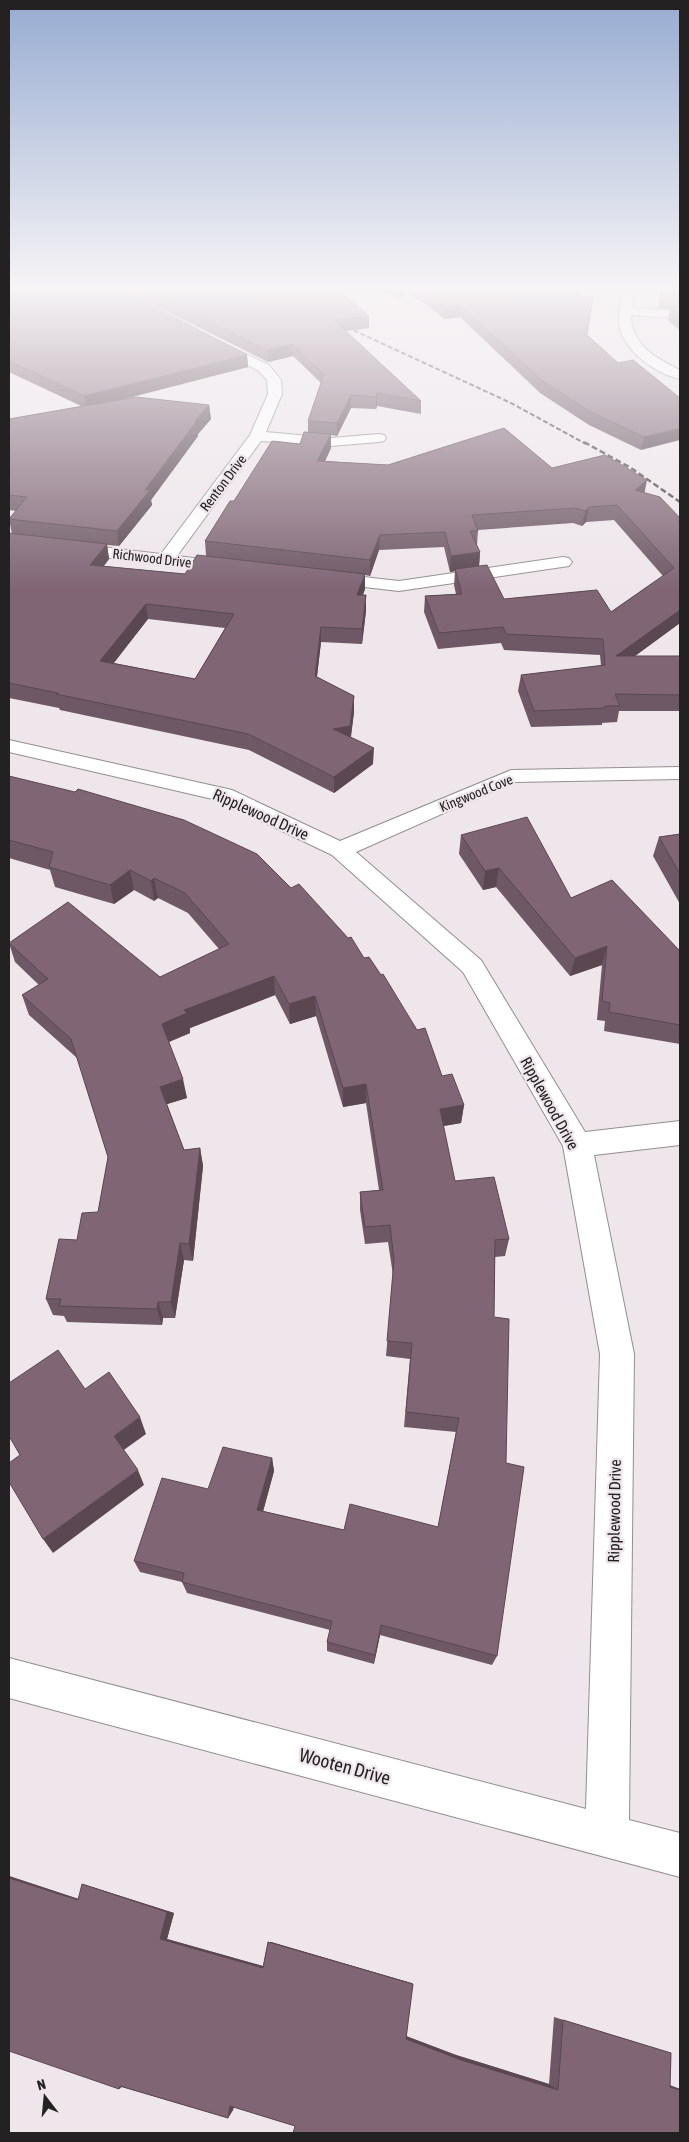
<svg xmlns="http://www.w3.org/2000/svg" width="689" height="2142" font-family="'Asap Condensed',sans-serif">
<rect width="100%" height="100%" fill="#eee6ea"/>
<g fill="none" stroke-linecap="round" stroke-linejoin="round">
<defs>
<path id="minor" d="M 622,289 L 634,289 L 632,308 L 680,311 L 680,319 L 631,315 C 631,345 656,358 680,370 L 680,379 C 656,374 623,351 619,324 C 618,313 621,301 622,289 Z
M 214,339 L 269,365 L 281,380 L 282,394 L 266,432 L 331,438 L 379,434 L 384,435 L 386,438 L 384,441 L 379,442 L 331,446 L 261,441 L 177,556 L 235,563 L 238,567 L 235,571 L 229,572 L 9,546 L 9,536 L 161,554 L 250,435 L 268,394 L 267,380 L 259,371 L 210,346 L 208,343 L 210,340 Z
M 563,557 L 569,558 L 572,562 L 569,566 L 399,591 L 329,583 L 323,582 L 320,578 L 323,574 L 329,573 L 399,581 Z
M 9,740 L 232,790 L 340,841 L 511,770 L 680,767 L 680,779 L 514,782 L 356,852 L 481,960 L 585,1132 L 680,1121 L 680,1145 L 594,1155 L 634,1354 L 629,1820 L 680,1833 L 680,1877 L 9,1698 L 9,1658 L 586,1809 L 600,1354 L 563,1146 L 463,972 L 332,855 L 217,800 L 9,752 Z"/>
</defs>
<use href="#minor" stroke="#948e91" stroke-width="2"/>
<use href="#minor" fill="#fff" fill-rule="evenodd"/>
<path stroke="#474346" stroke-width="2" stroke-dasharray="5 2.5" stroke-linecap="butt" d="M 340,324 L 511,403 L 586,444"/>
<path stroke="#474346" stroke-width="2.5" stroke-dasharray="6 3" stroke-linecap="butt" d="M 584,442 L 631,468 L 680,502"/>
</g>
<path fill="#6e5865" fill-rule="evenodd" d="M 9,289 L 247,355 L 248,367 L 121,400 L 209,405 L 211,419 L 198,434 L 198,436 L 151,500 L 152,505 L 119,546 L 107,545 L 109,559 L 104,566 L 185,574 L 206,556 L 205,541 L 234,501 L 300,444 L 308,432 L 308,421 L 321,383 L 293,356 L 268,362 L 122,289 L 345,289 L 342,293 L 369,328 L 345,331 L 421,401 L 421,414 L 377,406 L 376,409 L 351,408 L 337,436 L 331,435 L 331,448 L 325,461 L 388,465 L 552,468 L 644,493 L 680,518 L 680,623 L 635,656 L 680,656 L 680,711 L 619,711 L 617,722 L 602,723 L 602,725 L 531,727 L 518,691 L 521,675 L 601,666 L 600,655 L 504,650 L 501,643 L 438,649 L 424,612 L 425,596 L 456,594 L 454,585 L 455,571 L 450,572 L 444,547 L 379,550 L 370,576 L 365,575 L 365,589 L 363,595 L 366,595 L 366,611 L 362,644 L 321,642 L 317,677 L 354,696 L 354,712 L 351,737 L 373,764 L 334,793 L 249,750 L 60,710 L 59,708 L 9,698 L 9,533 L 12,534 L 9,519 L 16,511 L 9,510 L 9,419 L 81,406 L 9,372 ZM 614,520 L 663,576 L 611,612 L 504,599 L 479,566 L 480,552 L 477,545 L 478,530 L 573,523 L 582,526 L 586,522 ZM 148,619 L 225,628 L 195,679 L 114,663 Z
M 382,289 L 581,289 L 580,296 L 587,335 L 618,363 L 680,398 L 641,450 L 589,425 L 540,393 L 460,317 L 444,319 L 426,304 L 406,292 L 398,300 Z
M 661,289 L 680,289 L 680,331 L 668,320 L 670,309 L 658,308 Z
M 9,776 L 291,888 L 364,958 L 442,1076 L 464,1105 L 461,1123 L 443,1126 L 455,1181 L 509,1239 L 505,1256 L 495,1257 L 494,1317 L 497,1656 L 492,1665 L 380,1635 L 374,1664 L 327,1651 L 327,1642 L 330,1630 L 187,1593 L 182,1582 L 140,1572 L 134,1561 L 208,1489 L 272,1458 L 274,1471 L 263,1511 L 344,1530 L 438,1527 L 456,1432 L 404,1427 L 410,1359 L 386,1356 L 393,1275 L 388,1242 L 365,1244 L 360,1210 L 360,1192 L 379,1190 L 366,1103 L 343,1107 L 316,1016 L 290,1024 L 275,995 L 190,1028 L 190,1033 L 169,1042 L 187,1098 L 167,1104 L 184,1150 L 200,1148 L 203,1166 L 193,1261 L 184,1260 L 175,1318 L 163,1318 L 162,1325 L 67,1322 L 64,1316 L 53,1315 L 46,1299 L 77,1240 L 98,1212 L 108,1157 L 77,1058 L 29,1015 L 22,995 L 39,985 L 15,962 L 9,943 L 160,977 L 219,949 L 188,913 L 158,898 L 154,901 L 134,890 L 114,904 L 55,887 L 50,870 L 9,858 Z
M 680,834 L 680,904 L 653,856 L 659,837 Z
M 461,835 L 571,898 L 680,951 L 680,1044 L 604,1031 L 605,1021 L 597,1020 L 602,965 L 570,976 L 496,887 L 483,890 L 459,854 Z
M 9,1876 L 78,1899 L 92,1887 L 174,1913 L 167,1939 L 263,1966 L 268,1942 L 271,1942 L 411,1983 L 413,1984 L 406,2036 L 456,2055 L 549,2084 L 554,2017 L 671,2053 L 670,2085 L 680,2089 L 680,2133 L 295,2126 L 234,2107 L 233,2110 L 228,2118 L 122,2087 L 119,2089 Z"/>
<path fill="#5a4752" d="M 337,289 L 345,289 L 337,300 Z
M 398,289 L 406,289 L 406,292 L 398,300 Z
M 461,305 L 460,317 L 444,319 L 445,307 Z
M 369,316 L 369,328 L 334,332 L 334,320 Z
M 293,344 L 293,356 L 268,362 L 267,350 Z
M 247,355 L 248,367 L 86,408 L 84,396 Z
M 377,393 L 377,406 L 376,409 L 376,397 Z
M 351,395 L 351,408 L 337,436 L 337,423 Z
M 209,405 L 211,419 L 198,434 L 198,436 L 151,500 L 152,505 L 119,546 L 117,531 L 145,490 L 195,421 Z
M 680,428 L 680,440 L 641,450 L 644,437 Z
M 331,434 L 331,448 L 318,476 L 317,461 Z
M 647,480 L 644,495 L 635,490 Z
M 589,507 L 586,522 L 582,526 L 585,511 Z
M 380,535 L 379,550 L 370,576 L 370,560 Z
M 107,544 L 109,559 L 93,580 L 90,565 Z
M 480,552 L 479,567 L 450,572 L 451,556 Z
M 365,574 L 365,589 L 357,610 L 357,595 Z
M 366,595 L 366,611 L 362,644 L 362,629 Z
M 146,604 L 148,619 L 103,676 L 100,661 Z
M 680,610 L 680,623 L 613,672 L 616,656 Z
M 321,627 L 321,642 L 315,692 L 315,676 Z
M 354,696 L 354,712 L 350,742 L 333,729 Z
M 374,748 L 373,764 L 334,793 L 334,777 Z
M 499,868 L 496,887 L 483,890 L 485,871 Z
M 130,870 L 134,890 L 114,904 L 110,885 Z
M 154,878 L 158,898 L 154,901 L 151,881 Z
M 607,946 L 602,965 L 570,976 L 575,958 Z
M 274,976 L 275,995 L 190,1028 L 190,1033 L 166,1043 L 162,1024 L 184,1010 Z
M 315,996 L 316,1016 L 290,1024 L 289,1004 Z
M 183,1079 L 187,1098 L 164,1105 L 160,1087 Z
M 366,1084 L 366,1103 L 343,1107 L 343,1088 Z
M 464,1105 L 461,1123 L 438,1127 L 440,1109 Z
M 200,1148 L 203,1166 L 193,1261 L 189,1244 Z
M 180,1243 L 184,1260 L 175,1318 L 171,1302 Z
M 158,1302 L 163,1318 L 162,1325 L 157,1309 Z
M 140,1417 L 146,1434 L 121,1452 L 114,1436 Z
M 272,1458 L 274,1471 L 260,1523 L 257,1510 Z
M 138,1470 L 144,1485 L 53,1553 L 43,1539 Z
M 381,1625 L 380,1635 L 374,1664 L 375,1655 Z
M 9,1876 L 88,1902 L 78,1900 L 9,1878 Z
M 82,1884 L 92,1887 L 174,1913 L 167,1939 L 266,1967 L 263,1968 L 160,1939 Z
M 268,1942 L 271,1942 L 411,1983 L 413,1984 Z
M 403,2035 L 456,2055 L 549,2084 L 558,2090 L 461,2060 L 406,2039 Z
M 656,2081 L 680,2089 L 680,2090 L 670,2087 Z
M 235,2099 L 233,2110 L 228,2118 L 230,2106 Z"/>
<path fill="#806675" stroke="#5a4752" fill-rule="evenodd" d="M 9,289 L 121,289 L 247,355 L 84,396 L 9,361 Z
M 144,289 L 337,289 L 369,316 L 334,320 L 421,401 L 377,393 L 376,397 L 351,395 L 337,423 L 308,421 L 324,374 L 293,344 L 267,350 Z
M 421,289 L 580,289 L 579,296 L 593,297 L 587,335 L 618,363 L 633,360 L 680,398 L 680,428 L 644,437 L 591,412 L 541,380 L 461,305 L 445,307 L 426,292 Z
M 662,289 L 680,289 L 680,298 L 660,296 Z
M 670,308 L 680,308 L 680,317 Z
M 136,397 L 209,405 L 195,421 L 196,422 L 145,490 L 150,490 L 117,531 L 9,519 L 27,497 L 9,495 L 9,419 Z
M 504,428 L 552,468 L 605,455 L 647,480 L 635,490 L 660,497 L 680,518 L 680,610 L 616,656 L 680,656 L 680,695 L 615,694 L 620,706 L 605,706 L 605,708 L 534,711 L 521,675 L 605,665 L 603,639 L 506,634 L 503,627 L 439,633 L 425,596 L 462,594 L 455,569 L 487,565 L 504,599 L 597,590 L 611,612 L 674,568 L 617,505 L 589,507 L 585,511 L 576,508 L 472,515 L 478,531 L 470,531 L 480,552 L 451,556 L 445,532 L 380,535 L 370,560 L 205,541 L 230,501 L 234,501 L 272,441 L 300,444 L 304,432 L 331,434 L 317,461 L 388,465 Z
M 9,533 L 107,544 L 90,565 L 185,574 L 197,555 L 365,574 L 357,595 L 366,595 L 362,629 L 321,627 L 315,676 L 354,696 L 350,726 L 333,729 L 374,748 L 334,777 L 248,734 L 56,694 L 58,693 L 9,683 ZM 146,604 L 234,614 L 195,679 L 100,661 Z
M 9,776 L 75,792 L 78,789 L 184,820 L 257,854 L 291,888 L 299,884 L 348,938 L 351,937 L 364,958 L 369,957 L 381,975 L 383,974 L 417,1030 L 425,1028 L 442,1076 L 452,1074 L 464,1105 L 440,1109 L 455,1181 L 494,1177 L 509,1239 L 495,1240 L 494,1317 L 509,1319 L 506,1463 L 524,1467 L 497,1656 L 381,1625 L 375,1655 L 327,1642 L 332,1621 L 182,1582 L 184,1573 L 134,1561 L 162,1478 L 208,1489 L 223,1447 L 272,1458 L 257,1510 L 344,1530 L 350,1504 L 438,1527 L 459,1418 L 406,1412 L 412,1343 L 387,1341 L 394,1260 L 390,1225 L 365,1227 L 360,1192 L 383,1190 L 366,1084 L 343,1088 L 315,996 L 289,1004 L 274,976 L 184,1010 L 187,1013 L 162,1024 L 183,1079 L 160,1087 L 184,1150 L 200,1148 L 189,1244 L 180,1243 L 171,1302 L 158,1302 L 157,1309 L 59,1306 L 61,1299 L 46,1299 L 59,1239 L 77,1240 L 82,1213 L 98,1212 L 108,1157 L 71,1039 L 22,995 L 48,979 L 9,943 L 68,902 L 160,977 L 229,944 L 185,893 L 154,878 L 151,881 L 130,870 L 110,885 L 49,867 L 53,852 L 9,840 Z
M 527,817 L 571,898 L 612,880 L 680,951 L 680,1025 L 609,1012 L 610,1003 L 602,1001 L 607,946 L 575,958 L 499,868 L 485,871 L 461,835 Z
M 680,834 L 680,874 L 659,837 Z
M 58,1350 L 85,1389 L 109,1372 L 140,1417 L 114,1436 L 138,1470 L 43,1539 L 9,1482 L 9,1463 L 20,1455 L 9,1436 L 9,1383 Z
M 9,1878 L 78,1900 L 82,1884 L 167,1912 L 160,1939 L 263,1968 L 268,1942 L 413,1984 L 406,2039 L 461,2060 L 558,2090 L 563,2020 L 671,2053 L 670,2087 L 680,2090 L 680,2133 L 293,2133 L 295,2126 L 230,2106 L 228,2118 L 120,2086 L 119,2089 L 9,2051 Z"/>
<linearGradient id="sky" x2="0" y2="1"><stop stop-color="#97acd2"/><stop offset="0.49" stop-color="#f7f4f6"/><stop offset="1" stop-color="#f7f4f6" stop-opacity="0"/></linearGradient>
<rect width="689" height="589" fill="url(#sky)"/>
<g text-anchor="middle" stroke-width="4.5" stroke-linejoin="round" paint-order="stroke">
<g font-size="14" fill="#242123" stroke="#eee6ea">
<text transform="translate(223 483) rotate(-53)" y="5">Renton Drive</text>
<text transform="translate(152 558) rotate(7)" y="5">Richwood Drive</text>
<text transform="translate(476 793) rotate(-22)" y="5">Kingwood Cove</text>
</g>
<g font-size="16" fill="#242123" stroke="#eee6ea">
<text transform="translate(261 814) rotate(24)" y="6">Ripplewood Drive</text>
<text transform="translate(550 1103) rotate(61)" y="6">Ripplewood Drive</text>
<text transform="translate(614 1511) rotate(-89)" y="6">Ripplewood Drive</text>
</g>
<g font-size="19" fill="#242123" stroke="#eee6ea">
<text transform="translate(345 1766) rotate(15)" y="7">Wooten Drive</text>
</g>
</g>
<rect width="689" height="2142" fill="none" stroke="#242123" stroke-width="20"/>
<g transform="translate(45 2097) rotate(344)" stroke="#eee6ea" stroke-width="4" paint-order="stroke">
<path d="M0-4L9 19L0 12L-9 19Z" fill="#242123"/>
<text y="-8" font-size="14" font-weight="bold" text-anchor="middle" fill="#242123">N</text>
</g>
</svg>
